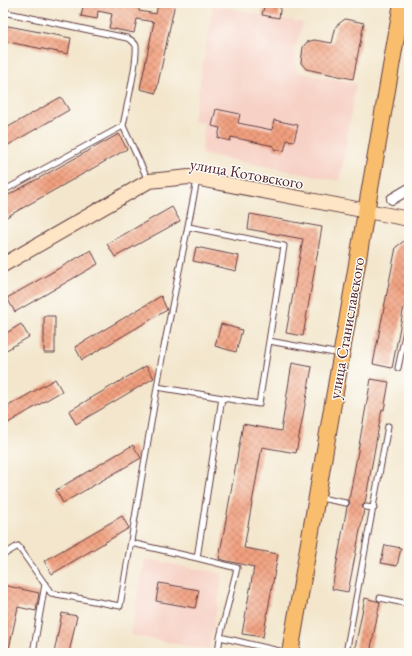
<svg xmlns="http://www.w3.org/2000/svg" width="412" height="656" font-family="'EB Garamond',serif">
<defs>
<pattern id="building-cross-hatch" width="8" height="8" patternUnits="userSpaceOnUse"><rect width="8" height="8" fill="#f2a07f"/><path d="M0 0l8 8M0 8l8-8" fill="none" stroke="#c68268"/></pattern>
</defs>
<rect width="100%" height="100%" fill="#fdfcf7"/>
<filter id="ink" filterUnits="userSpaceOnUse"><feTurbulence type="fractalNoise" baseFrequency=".025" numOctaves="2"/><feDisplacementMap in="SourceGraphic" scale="8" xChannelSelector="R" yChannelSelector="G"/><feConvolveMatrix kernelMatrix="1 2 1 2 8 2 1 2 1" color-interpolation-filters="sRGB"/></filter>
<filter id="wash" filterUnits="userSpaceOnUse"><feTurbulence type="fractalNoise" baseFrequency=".012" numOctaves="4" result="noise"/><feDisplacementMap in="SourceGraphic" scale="16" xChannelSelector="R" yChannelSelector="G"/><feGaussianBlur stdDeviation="0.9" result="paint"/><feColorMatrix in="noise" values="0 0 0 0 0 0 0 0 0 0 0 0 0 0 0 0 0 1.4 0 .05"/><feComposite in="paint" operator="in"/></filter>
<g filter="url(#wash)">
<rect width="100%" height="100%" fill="#f3e6cc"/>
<path fill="#f7d1c6" d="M 213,5 L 303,23 L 294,51 L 297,72 L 356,83 L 340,181 L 202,154 L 204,123 L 193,121 Z
M 145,559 L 223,574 L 209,650 L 130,635 Z"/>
<g id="blocks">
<path fill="url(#building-cross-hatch)" d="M 84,3 L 114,5 L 117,3 L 139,8 L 139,11 L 156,14 L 158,3 L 175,3 L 156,93 L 140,89 L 154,22 L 137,19 L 134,33 L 109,28 L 112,14 L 98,11 L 97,19 L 81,16 Z
M 265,3 L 281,3 L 279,18 L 262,15 Z
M 345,19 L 364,23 L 353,79 L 306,69 L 301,63 L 303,47 L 307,42 L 314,40 L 332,43 L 336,26 Z
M 3,25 L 71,38 L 68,54 L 3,41 Z
M 61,97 L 69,110 L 3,148 L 3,130 Z
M 216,109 L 240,114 L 238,123 L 272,130 L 274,120 L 298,125 L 294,141 L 287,140 L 284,151 L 274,149 L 274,146 L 231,137 L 230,141 L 218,138 L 220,128 L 212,126 Z
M 119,134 L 127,149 L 3,219 L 3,198 Z
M 172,207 L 180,221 L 115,257 L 107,244 Z
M 250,214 L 322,227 L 303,336 L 286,333 L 303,239 L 248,229 Z
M 404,241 L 409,242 L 409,281 L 392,368 L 373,364 L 396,247 Z
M 196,247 L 239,256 L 236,271 L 193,261 Z
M 91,250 L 98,264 L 15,312 L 7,298 Z
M 161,296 L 167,310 L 82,360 L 75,347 Z
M 44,316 L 55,316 L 55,353 L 44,353 Z
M 21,324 L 29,337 L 3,352 L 3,335 Z
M 221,324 L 242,330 L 236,352 L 215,346 Z
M 292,363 L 312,367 L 296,453 L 262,447 L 244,548 L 278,554 L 263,637 L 242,634 L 254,567 L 219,559 L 243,424 L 281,431 Z
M 146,366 L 154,378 L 76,424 L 69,411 Z
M 55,379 L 62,391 L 3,426 L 3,409 Z
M 371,379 L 389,382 L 384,410 L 382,409 L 365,503 L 362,506 L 364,510 L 348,592 L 332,589 L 347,507 L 350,503 L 349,500 Z
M 133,445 L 141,458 L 63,503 L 56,490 Z
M 122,516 L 129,528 L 52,574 L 44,561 Z
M 385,545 L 401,548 L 397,566 L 381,563 Z
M 159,583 L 199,590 L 195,608 L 156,601 Z
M 3,585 L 39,593 L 36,611 L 18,607 L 8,653 L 3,653 Z
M 365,598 L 380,602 L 370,653 L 354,653 Z
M 62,613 L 77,616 L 69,653 L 54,653 Z"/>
</g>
</g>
<g filter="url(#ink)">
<use href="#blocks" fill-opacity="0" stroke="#633d43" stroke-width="1"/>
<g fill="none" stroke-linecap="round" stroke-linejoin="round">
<defs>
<path id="lane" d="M 3,12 L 127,38 C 131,40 135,42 136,46 C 138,62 126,108 123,126
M 3,191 L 123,126 L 148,180
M 189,227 L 284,246 L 269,341 L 340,354
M 398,368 L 409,316
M 157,387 L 259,404 L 269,341
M 320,498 L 346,503
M 366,507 L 374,508
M 131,543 L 197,558 L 222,398
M 3,555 L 18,546 L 51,593 L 120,606 L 163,352 L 197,180
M 197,558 L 237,568 L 220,637 L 288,653
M 380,598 L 409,604
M 33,653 L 45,584
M 218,653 L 220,637
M 346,653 L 388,426
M 408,653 L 409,649"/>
<path id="street" d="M 392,199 L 409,189"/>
<path id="secondary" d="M 3,265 L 149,181 L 189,177 L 409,219"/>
<path id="primary" d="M 290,653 L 402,3"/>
</defs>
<use href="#lane" stroke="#633d43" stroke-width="7"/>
<use href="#street" stroke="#633d43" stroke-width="12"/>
<use href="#secondary" stroke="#633d43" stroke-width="16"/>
<use href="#primary" stroke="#633d43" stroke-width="18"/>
<use href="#lane" stroke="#fff" stroke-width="5"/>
<use href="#street" stroke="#fff" stroke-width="10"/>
<use href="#secondary" stroke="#fde5c5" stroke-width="14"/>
<use href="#primary" stroke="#f9be6d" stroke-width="16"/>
</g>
</g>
<g text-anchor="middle" stroke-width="3" stroke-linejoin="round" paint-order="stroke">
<g font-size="16" fill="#4a1f2b" stroke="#fdfcf7">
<text transform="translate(247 173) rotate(10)" y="6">улица Котовского</text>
<text transform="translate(346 328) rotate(-80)" y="6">улица Станиславского</text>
</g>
</g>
<rect width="412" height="656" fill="none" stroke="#fdfcf7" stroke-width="16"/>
</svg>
